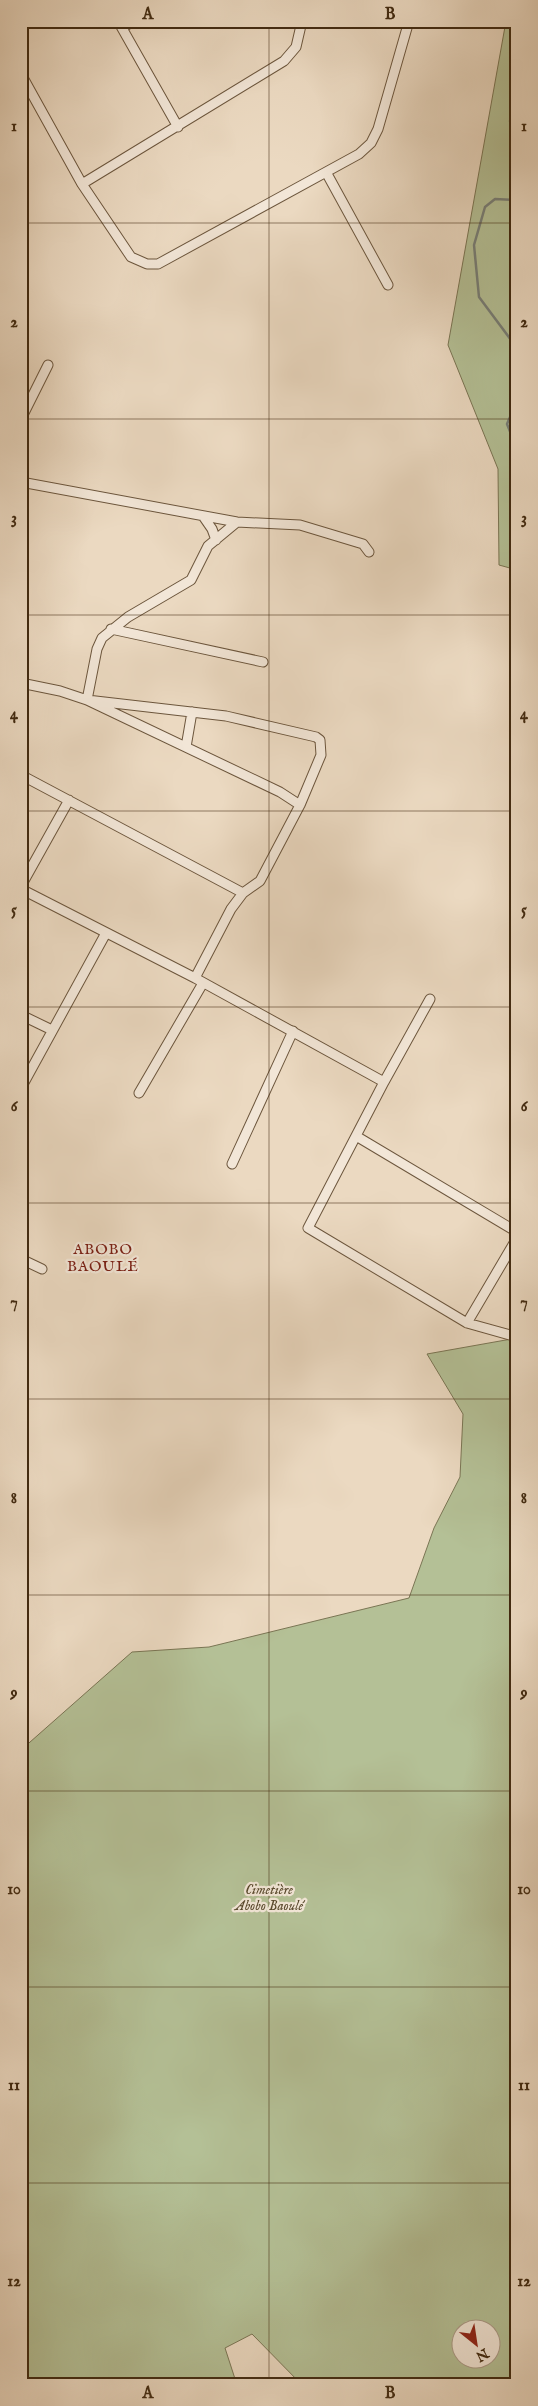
<svg xmlns="http://www.w3.org/2000/svg" width="538" height="2406" font-family="'IM FELL English',serif">
<rect width="100%" height="100%" fill="#ebd9c1"/>
<filter id="stains"><feTurbulence type="fractalNoise" baseFrequency=".004" numOctaves="4"/><feColorMatrix values="0 0 0 0 .2 0 0 0 0 .09 0 0 0 0 .02 0 0 0 .5 -.17"/></filter>
<radialGradient id="worn" r=".72"><stop offset=".6" stop-color="#630" stop-opacity="0"/><stop offset="1" stop-color="#630" stop-opacity=".3"/></radialGradient>
<path fill="#b4c096" stroke="#7a7554" fill-rule="evenodd" d="M 506,21 L 517,21 L 517,570 L 499,565 L 498,469 L 448,345 Z
M 517,1338 L 517,2385 L 302,2385 L 252,2334 L 225,2348 L 237,2385 L 21,2385 L 21,1750 L 132,1652 L 209,1647 L 409,1598 L 434,1528 L 460,1477 L 463,1414 L 427,1354 ZM 460,2328 L 490,2328 L 490,2358 L 460,2358 Z"/>
<g fill="none" stroke-linecap="round" stroke-linejoin="round">
<path stroke="#787f78" stroke-width="2.5" d="M 517,107 L 510,121 L 517,148
M 517,200 L 495,199 L 485,207 L 474,245 L 479,297 L 517,348
M 517,401 L 507,424 L 517,449"/>
<defs>
<path id="minor" d="M 118,21 L 178,127
M 122,28 L 133,21
M 21,74 L 82,184 L 131,257 L 147,264 L 158,264 L 359,154 L 371,143 L 378,129 L 409,21
M 326,172 L 388,285
M 82,184 L 284,61 L 296,47 L 302,21
M 21,419 L 48,365
M 21,482 L 237,522 L 300,525 L 363,544 L 369,552
M 203,516 L 212,529 L 216,540
M 111,629 L 263,662
M 21,683 L 60,691 L 87,700 L 280,792 L 300,805
M 186,747 L 192,712
M 21,775 L 243,893
M 21,886 L 69,800
M 21,889 L 195,978 L 384,1082 L 308,1228 L 467,1323 L 517,1337
M 195,978 L 231,909 L 243,893 L 260,881 L 300,805 L 321,755 L 320,740 L 316,737 L 226,716 L 87,700 L 97,649 L 102,638 L 128,617 L 191,580 L 208,546 L 237,522
M 21,1015 L 52,1030
M 384,1082 L 430,999
M 21,1088 L 106,933
M 139,1093 L 203,983
M 356,1136 L 517,1232
M 232,1164 L 293,1031
M 21,1259 L 42,1269
M 467,1323 L 517,1238"/>
</defs>
<use href="#minor" stroke="#6c563d" stroke-width="11"/>
<use href="#minor" stroke="#f2e6d7" stroke-width="9"/>
</g>
<path fill="none" stroke="#412a11" stroke-width="1" stroke-opacity="0.55" d="M 269,21 L 269,2385M 21,223 L 517,223M 21,419 L 517,419M 21,615 L 517,615M 21,811 L 517,811M 21,1007 L 517,1007M 21,1203 L 517,1203M 21,1399 L 517,1399M 21,1595 L 517,1595M 21,1791 L 517,1791M 21,1987 L 517,1987M 21,2183 L 517,2183"/>
<g text-anchor="middle" stroke-width="4.5" stroke-linejoin="round" paint-order="stroke">
<g font-size="14" font-style="italic" fill="#58482c" stroke="#f2e6d7">
<text x="269" y="1894">Cimetière<tspan x="269" dy="16">Abobo Baoulé</tspan></text>
</g>
<g font-size="15" letter-spacing="1" fill="#7a1f14" stroke="#f2e6d7">
<text x="103" y="1254">ABOBO<tspan x="103" dy="17">BAOULÉ</tspan></text>
</g>
</g>
<rect width="538" height="2406" fill="none" stroke="#ebd9c1" stroke-width="55"/>
<g transform="translate(476 2344) rotate(150)"><circle r="24" fill="#f2e6d7" stroke="#ab9b88"/>
<path d="M0-4L9 19L0 12L-9 19Z" fill="#8f2418"/>
<text y="-8" font-size="14" font-weight="bold" text-anchor="middle" fill="#412a11">N</text>
</g>
<rect x="28" y="28" width="482" height="2350" fill="none" stroke="#412a11" stroke-width="2"/>
<g font-size="16" text-anchor="middle" font-weight="bold" fill="#412a11">
<text x="148" y="19">A</text>
<text x="390" y="19">B</text>
<text x="14" y="131">1</text>
<text x="524" y="131">1</text>
<text x="14" y="327">2</text>
<text x="524" y="327">2</text>
<text x="14" y="523">3</text>
<text x="524" y="523">3</text>
<text x="14" y="719">4</text>
<text x="524" y="719">4</text>
<text x="14" y="915">5</text>
<text x="524" y="915">5</text>
<text x="14" y="1111">6</text>
<text x="524" y="1111">6</text>
<text x="14" y="1307">7</text>
<text x="524" y="1307">7</text>
<text x="14" y="1503">8</text>
<text x="524" y="1503">8</text>
<text x="14" y="1698">9</text>
<text x="524" y="1698">9</text>
<text x="14" y="1894">10</text>
<text x="524" y="1894">10</text>
<text x="14" y="2090">11</text>
<text x="524" y="2090">11</text>
<text x="14" y="2286">12</text>
<text x="524" y="2286">12</text>
<text x="148" y="2398">A</text>
<text x="390" y="2398">B</text>
</g>
<rect width="100%" height="100%" filter="url(#stains)"/>
<rect width="100%" height="100%" fill="url(#worn)"/>
</svg>
